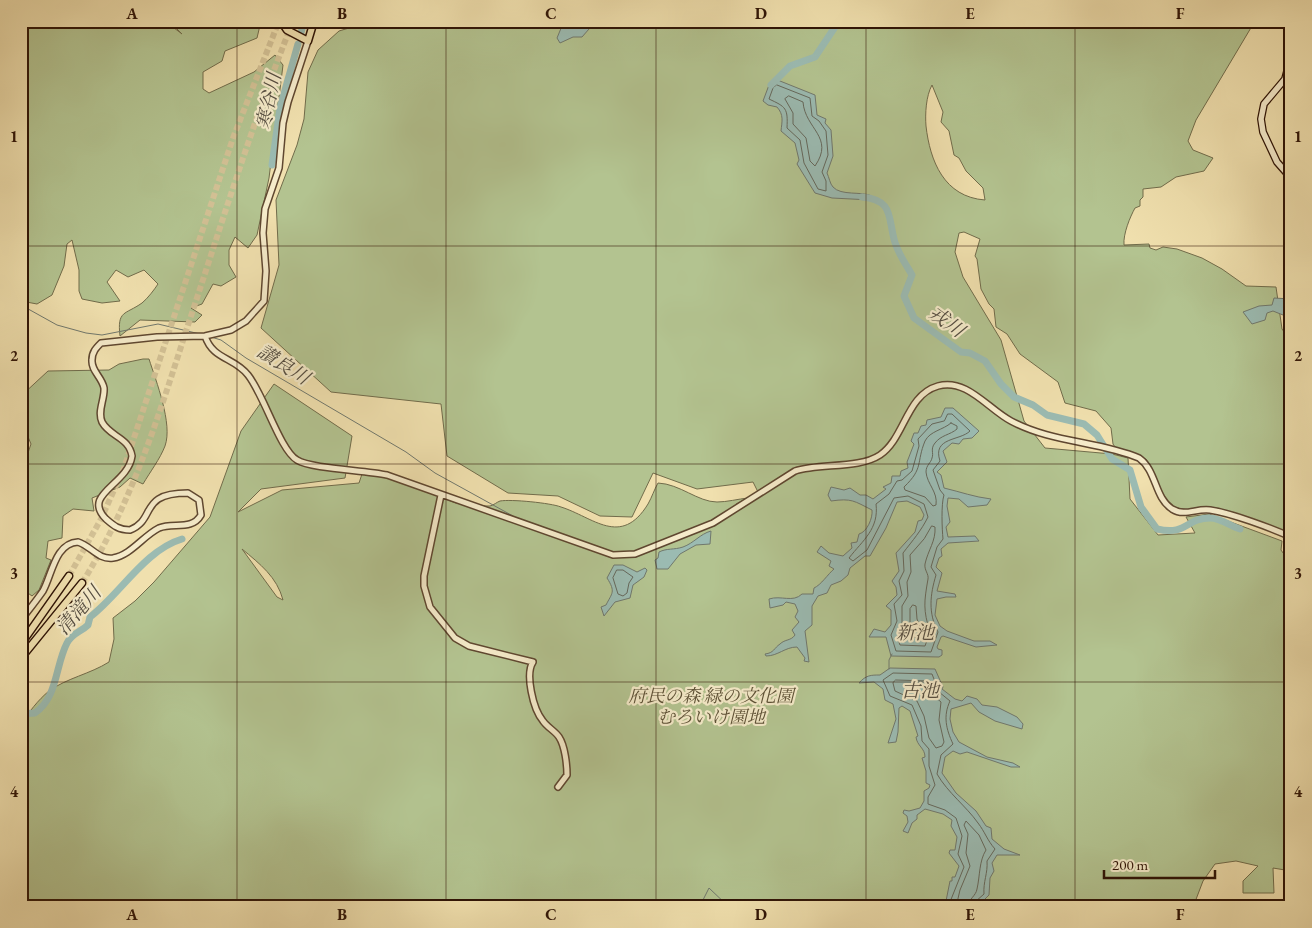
<svg xmlns="http://www.w3.org/2000/svg" width="1312" height="928" font-family="'EB Garamond','Noto Serif JP',serif">
<rect width="100%" height="100%" fill="#f0e0ae"/>
<filter id="stains"><feTurbulence type="fractalNoise" baseFrequency=".004" numOctaves="4"/><feColorMatrix values="0 0 0 0 .2 0 0 0 0 .09 0 0 0 0 .02 0 0 0 .5 -.17"/></filter>
<radialGradient id="worn" r=".72"><stop offset=".6" stop-color="#630" stop-opacity="0"/><stop offset="1" stop-color="#630" stop-opacity=".3"/></radialGradient>
<path fill="#b3c390" stroke="#716c4b" fill-rule="evenodd" d="M 21,21 L 165,21 L 182,34 L 169,21 L 261,21 L 257,38 L 225,51 L 222,61 L 203,72 L 203,89 L 209,93 L 254,72 L 275,55 L 283,65 L 269,178 L 257,235 L 248,248 L 235,237 L 229,250 L 229,265 L 236,277 L 221,286 L 213,284 L 202,304 L 191,308 L 202,315 L 195,322 L 140,320 L 120,336 C 117,310 125,315 142,303 C 148,298 154,290 158,284 L 144,270 L 128,277 L 116,270 L 107,282 L 120,301 L 102,303 L 82,299 L 79,291 L 79,270 L 72,240 L 67,244 L 64,266 L 52,295 L 37,304 L 21,301 Z
M 372,21 L 1255,21 L 1196,120 L 1188,141 L 1193,150 L 1213,158 L 1204,171 L 1176,177 L 1161,187 L 1143,189 L 1143,197 L 1140,200 L 1140,206 L 1135,208 C 1130,217 1123,234 1124,245 L 1149,244 L 1150,248 L 1156,250 L 1163,247 L 1177,249 L 1202,258 L 1222,269 L 1246,286 L 1276,287 L 1282,329 L 1291,341 L 1291,534 L 1211,507 L 1188,510 L 1174,507 L 1164,499 L 1151,466 L 1146,459 L 1115,447 L 1113,444 L 1111,428 L 1096,411 L 1065,403 L 1058,382 L 1020,354 L 1007,334 L 996,327 L 994,309 L 989,304 L 981,289 L 977,259 L 975,256 L 980,239 L 964,232 L 959,233 L 955,252 L 963,277 L 1001,340 L 1024,421 L 1045,448 L 1112,454 L 1128,458 L 1130,499 L 1158,535 L 1195,533 L 1186,517 L 1209,514 L 1282,541 L 1281,550 L 1291,564 L 1291,871 L 1273,868 L 1274,893 L 1243,893 L 1243,881 L 1258,866 L 1236,861 L 1215,864 L 1203,881 L 1195,902 L 1188,907 L 21,907 L 21,724 C 29,712 38,700 49,691 C 67,678 90,674 109,662 L 114,639 L 113,618 L 135,601 L 154,582 L 210,517 L 241,431 L 274,384 L 352,436 L 345,478 L 261,489 L 238,512 L 282,490 L 359,483 L 362,474 L 387,477 L 456,503 C 468,499 478,507 490,506 C 494,505 497,502 500,501 C 511,499 551,503 561,507 C 593,517 621,548 648,504 C 652,497 654,490 658,483 C 680,484 698,502 717,502 C 727,502 738,499 748,498 L 736,504 L 741,509 L 760,496 L 753,482 L 697,489 L 653,473 L 632,517 L 600,516 L 558,496 L 508,493 L 447,456 L 441,404 L 331,392 L 261,328 L 279,265 L 276,200 L 297,145 L 304,119 L 308,72 L 318,50 L 339,31 ZM 932,85 L 943,112 L 941,122 L 949,131 L 954,155 L 959,158 L 966,171 L 983,188 L 985,200 C 944,197 930,161 926,126 C 925,114 926,96 932,85 ZM 242,549 C 260,564 277,577 283,600 L 277,597 Z
M 143,359 L 149,359 C 156,381 173,424 165,446 C 160,459 150,472 143,484 L 130,478 L 120,487 L 92,498 L 94,511 L 73,509 L 63,516 L 62,538 L 48,541 L 46,558 L 51,560 L 39,590 L 32,596 L 21,588 L 21,521 L 25,518 L 21,514 L 21,473 L 31,444 L 21,420 L 21,396 L 48,371 L 109,370 L 119,364 Z"/>
<path fill="#9bbbb2" stroke="#70786d" d="M 564,21 L 596,21 L 582,37 L 573,37 L 560,43 L 557,38 Z
M 775,79 L 815,95 L 817,115 L 826,119 L 825,123 L 831,130 L 833,156 L 827,173 C 829,177 830,184 833,187 C 841,196 861,191 872,196 L 871,200 L 832,198 L 815,193 L 797,164 L 799,160 L 795,143 L 781,131 C 782,121 784,115 777,107 L 768,105 L 763,101 L 769,85 Z
M 1274,298 L 1291,299 L 1291,309 L 1283,315 L 1273,311 L 1267,313 L 1265,320 L 1252,324 L 1243,312 L 1259,306 L 1272,305 Z
M 945,408 L 953,408 L 979,431 L 972,438 L 963,439 L 959,444 L 952,443 L 943,451 L 947,462 L 937,472 L 941,475 L 944,488 C 961,492 974,497 991,499 L 987,505 L 968,507 L 959,499 L 948,498 L 947,506 L 950,522 L 946,527 L 948,537 L 975,536 L 979,541 L 948,543 L 941,549 L 942,556 L 939,558 L 936,567 L 942,573 L 937,591 L 955,594 L 956,597 L 946,597 L 937,599 L 935,615 L 940,626 L 947,631 L 974,641 L 990,641 L 997,645 L 976,647 L 943,636 L 941,637 L 937,647 L 938,649 L 942,650 L 942,655 L 939,657 L 891,656 L 886,637 L 869,637 L 874,629 L 885,632 L 891,625 L 891,610 L 886,606 L 897,595 L 896,587 L 892,581 L 899,571 L 896,553 L 915,532 L 918,521 L 922,520 L 924,515 L 920,507 L 907,501 L 897,502 L 886,528 L 870,556 L 865,556 L 850,568 L 848,575 L 841,581 L 831,585 L 827,593 L 818,596 L 812,606 L 812,625 L 805,631 L 809,662 L 804,661 L 805,658 L 797,647 C 785,647 778,656 766,656 L 765,654 C 774,653 774,648 780,644 C 785,639 791,641 795,635 L 792,630 L 799,622 L 795,617 L 798,611 L 795,604 L 786,602 L 783,605 L 770,608 L 769,599 C 781,595 793,603 802,594 L 813,594 L 814,588 C 821,585 828,574 834,569 L 829,566 L 831,561 L 817,552 L 821,546 L 829,553 L 843,556 L 852,548 L 851,543 L 857,542 L 859,534 C 867,532 873,518 872,510 C 854,501 852,498 831,501 L 828,495 L 831,487 L 844,490 L 850,488 L 860,495 L 866,495 L 873,499 L 886,489 L 883,487 L 891,483 L 892,476 L 900,476 L 901,471 L 908,468 L 907,462 L 914,444 L 911,441 L 914,433 L 918,433 L 921,426 L 926,425 L 927,420 L 941,417 Z
M 711,531 L 710,544 L 696,545 L 680,554 L 668,569 L 657,569 L 655,560 L 658,558 L 659,552 C 667,548 674,550 683,547 C 694,543 700,534 711,531 Z
M 614,565 L 623,565 L 637,572 L 645,568 L 647,570 L 644,577 L 633,585 L 630,598 L 615,602 L 604,616 L 601,607 L 606,605 C 612,593 616,592 607,578 Z
M 890,668 L 935,669 L 943,687 L 942,689 L 955,699 L 962,701 L 967,696 L 977,699 L 982,705 L 997,707 L 1017,717 L 1023,724 L 1022,729 L 995,721 L 979,712 L 971,703 L 951,709 L 950,719 L 953,732 L 959,742 L 987,757 L 1013,763 L 1020,767 L 1011,767 L 967,752 L 960,754 L 953,751 L 945,757 L 942,773 L 956,793 L 976,811 L 986,826 L 991,828 L 992,839 L 1004,849 L 1020,855 L 997,855 L 992,863 L 994,871 L 990,878 L 989,895 L 977,907 L 942,907 L 946,901 L 950,881 L 952,881 L 952,877 L 955,877 L 959,866 L 949,853 L 950,850 L 955,850 L 957,837 L 951,826 L 952,820 L 943,814 L 925,809 L 917,815 L 917,819 L 912,823 L 908,833 L 903,831 L 908,822 L 907,816 L 903,813 L 904,810 L 909,811 L 920,808 L 924,801 L 924,791 L 929,788 L 930,785 L 926,783 L 926,771 L 922,758 L 925,757 C 925,748 917,746 916,737 L 918,736 L 910,711 L 902,706 L 899,708 L 898,732 L 896,742 L 888,743 L 896,719 L 893,704 L 885,700 L 883,689 L 874,682 L 859,683 C 866,675 871,675 880,675 Z"/>
<g fill="none" stroke-linecap="round" stroke-linejoin="round">
<path stroke="#65685c" stroke-width="1" d="M 777,85 L 810,98 L 812,116 L 819,121 L 826,131 L 828,155 L 822,172 L 826,181 L 826,191 L 818,189 L 804,163 L 800,140 L 787,128 C 788,108 786,107 769,99 L 773,88 Z
M 789,96 L 803,102 C 805,129 835,137 815,166 L 810,161 L 806,138 L 793,124 L 793,113 L 785,99 Z
M 948,414 L 952,414 L 970,431 C 960,441 932,437 940,461 L 933,470 L 940,490 L 944,495 C 941,504 942,529 943,539 L 937,547 L 931,567 L 936,575 C 930,595 928,613 938,632 L 931,652 L 896,651 L 891,635 L 897,621 L 894,604 L 902,595 L 899,581 L 904,571 L 903,553 C 913,540 921,531 928,517 L 924,504 L 908,496 L 894,498 L 867,550 L 853,561 L 849,558 C 863,540 879,529 876,504 L 889,494 L 897,481 L 902,480 L 912,471 L 919,446 L 918,439 L 932,424 L 944,421 Z
M 951,423 L 957,426 L 957,429 C 950,435 941,435 935,443 C 930,449 934,453 932,458 C 931,463 926,465 926,472 C 927,484 938,492 936,505 L 933,506 L 925,497 L 905,490 L 904,487 C 924,468 916,463 925,441 C 930,431 943,430 951,423 Z
M 932,526 L 935,527 C 936,541 928,550 925,564 C 924,570 929,574 928,579 C 924,602 923,610 930,632 L 925,646 L 900,645 L 897,637 L 902,626 L 902,606 L 908,596 L 907,582 L 911,572 L 910,555 L 924,539 Z
M 617,570 L 623,570 L 633,577 L 629,583 L 627,593 L 623,596 L 618,594 L 613,578 Z
M 913,605 L 916,606 L 917,619 L 922,632 L 919,638 L 907,636 L 910,622 L 910,609 Z
M 896,680 L 929,681 L 933,695 L 941,702 L 939,720 L 944,742 L 942,746 L 936,748 L 929,738 L 924,716 L 917,701 L 895,691 L 893,683 Z
M 948,907 L 964,867 L 958,854 L 962,836 L 956,818 L 945,810 L 928,804 L 928,797 L 935,785 L 929,766 L 929,749 L 922,741 L 921,726 L 912,705 L 890,696 L 883,680 L 893,673 L 932,674 L 939,692 L 950,701 C 943,716 946,729 953,744 L 941,755 L 937,774 C 948,793 966,806 978,823 C 985,832 987,840 995,849 L 987,861 C 988,873 983,882 984,894 L 975,902 L 974,907
M 956,907 L 960,890 L 970,866 L 966,853 L 968,834 L 964,825 L 966,821 L 979,835 L 986,850 C 979,861 980,876 977,889 C 976,896 969,898 968,907"/>
<path stroke="#70786d" stroke-width="1" d="M 21,305 L 57,325 L 86,333 L 102,335 L 158,324 L 200,334
M 211,337 L 221,340 L 246,358 L 406,452 L 435,473 L 513,516
M 889,669 L 889,660 L 892,654
M 701,904 L 709,888 L 729,907"/>
<path stroke="#9bbbb2" stroke-width="7" d="M 301,33 L 304,21
M 771,85 L 790,66 L 815,57 L 839,21
M 272,165 L 280,108 L 298,44
M 862,197 C 893,200 888,216 894,239 C 897,252 905,263 912,275 L 904,296 L 914,318 L 961,352 L 970,353 L 985,361 L 1001,384 L 1014,397 L 1033,405 L 1047,415 L 1084,424 L 1097,435 L 1112,459 L 1130,470 L 1141,507 L 1157,529 C 1187,536 1186,518 1210,518 C 1221,518 1230,526 1240,529
M 21,714 L 35,713 C 58,697 55,666 67,643 C 72,633 81,632 88,625 L 90,617 C 120,594 145,550 182,539"/>
<path stroke="#d3c195" stroke-width="6" stroke-dasharray="6 3" stroke-linecap="butt" d="M 69,576 L 101,519 L 124,468 L 233,138 L 279,21
M 82,583 C 132,503 159,415 188,325 C 222,223 253,121 293,21"/>
<defs>
<path id="tertiary" d="M 205,336 C 213,360 234,357 248,375 C 264,395 280,450 297,460 C 312,469 365,470 387,475 L 613,555 L 635,554 L 713,523 L 795,471 C 820,463 859,469 880,455 C 905,438 906,395 938,386 C 967,378 988,409 1011,421 C 1052,443 1099,441 1139,458 C 1157,471 1154,497 1172,509 C 1185,517 1196,508 1210,510 C 1231,513 1271,528 1291,537
M 441,495 L 424,576 L 424,586 L 430,607 L 455,638 L 469,646 L 533,662 C 525,674 533,709 543,721 C 547,727 555,731 559,737 C 565,746 567,765 567,775 L 558,787
M 21,620 C 28,611 36,601 43,591 C 52,575 55,543 78,542 C 91,546 98,560 113,558 C 131,555 143,536 159,528 C 173,522 192,531 201,515 L 199,500 L 188,493 C 138,493 157,519 130,530 C 119,530 114,526 106,519 C 81,494 128,485 132,456 C 129,437 110,437 102,422 C 97,411 105,399 104,388 C 102,377 91,371 92,360 C 92,352 96,348 101,343 L 157,337 L 205,336 L 231,330 L 246,321 L 264,301 L 266,271 L 263,233 L 265,209 L 279,168 L 283,123 L 288,102 L 308,41"/>
<path id="secondary" d="M 1291,56 L 1285,79 L 1264,104 L 1261,119 L 1263,132 L 1277,162 L 1291,178"/>
<path id="trunk" d="M 281,21 L 287,30 L 308,41 L 314,21
M 21,644 L 69,576
M 21,658 L 82,583"/>
</defs>
<use href="#tertiary" stroke="#5f4730" stroke-width="8"/>
<use href="#secondary" stroke="#2f1406" stroke-width="8"/>
<use href="#trunk" stroke="#2f1406" stroke-width="9"/>
<use href="#tertiary" stroke="#f5ebca" stroke-width="5"/>
<use href="#secondary" stroke="#f5ebca" stroke-width="5.5"/>
<use href="#trunk" stroke="#f0e0ae" stroke-width="6"/>
</g>
<path fill="none" stroke="#2f1406" stroke-width="1" stroke-opacity="0.55" d="M 237,21 L 237,907M 446,21 L 446,907M 656,21 L 656,907M 866,21 L 866,907M 1075,21 L 1075,907M 21,246 L 1291,246M 21,464 L 1291,464M 21,682 L 1291,682"/>
<g text-anchor="middle" stroke-width="4.5" stroke-linejoin="round" paint-order="stroke">
<g font-size="18" font-style="italic" fill="#5d5136" stroke="#f5ebca">
<text x="711" y="702">府民の森 緑の文化園<tspan x="711" dy="21">むろいけ園地</tspan></text>
</g>
<g font-size="19" font-style="italic" fill="#554e42" stroke="#f5ebca">
<text transform="translate(268 101) rotate(-78)" y="7">寒谷川</text>
<text transform="translate(947 321) rotate(36)" y="7">戎川</text>
<text transform="translate(284 364) rotate(32)" y="7">讃良川</text>
<text transform="translate(78 610) rotate(-49)" y="7">清滝川</text>
<text x="915" y="639">新池</text>
<text x="920" y="697">古池</text>
</g>
</g>
<rect width="1312" height="928" fill="none" stroke="#f0e0ae" stroke-width="55"/>
<path d="M1104 870v8h111v-8" fill="none" stroke="#2f1406" stroke-width="2.5"/>
<text x="1112" y="870" font-size="15" fill="#2f1406" stroke="#f5ebca" stroke-width="4" paint-order="stroke">200 m</text>
<rect x="28" y="28" width="1256" height="872" fill="none" stroke="#2f1406" stroke-width="2"/>
<g font-size="16" text-anchor="middle" font-weight="bold" fill="#2f1406">
<text x="132" y="19">A</text>
<text x="342" y="19">B</text>
<text x="551" y="19">C</text>
<text x="761" y="19">D</text>
<text x="970" y="19">E</text>
<text x="1180" y="19">F</text>
<text x="14" y="142">1</text>
<text x="1298" y="142">1</text>
<text x="14" y="361">2</text>
<text x="1298" y="361">2</text>
<text x="14" y="579">3</text>
<text x="1298" y="579">3</text>
<text x="14" y="797">4</text>
<text x="1298" y="797">4</text>
<text x="132" y="920">A</text>
<text x="342" y="920">B</text>
<text x="551" y="920">C</text>
<text x="761" y="920">D</text>
<text x="970" y="920">E</text>
<text x="1180" y="920">F</text>
</g>
<rect width="100%" height="100%" filter="url(#stains)"/>
<rect width="100%" height="100%" fill="url(#worn)"/>
</svg>
